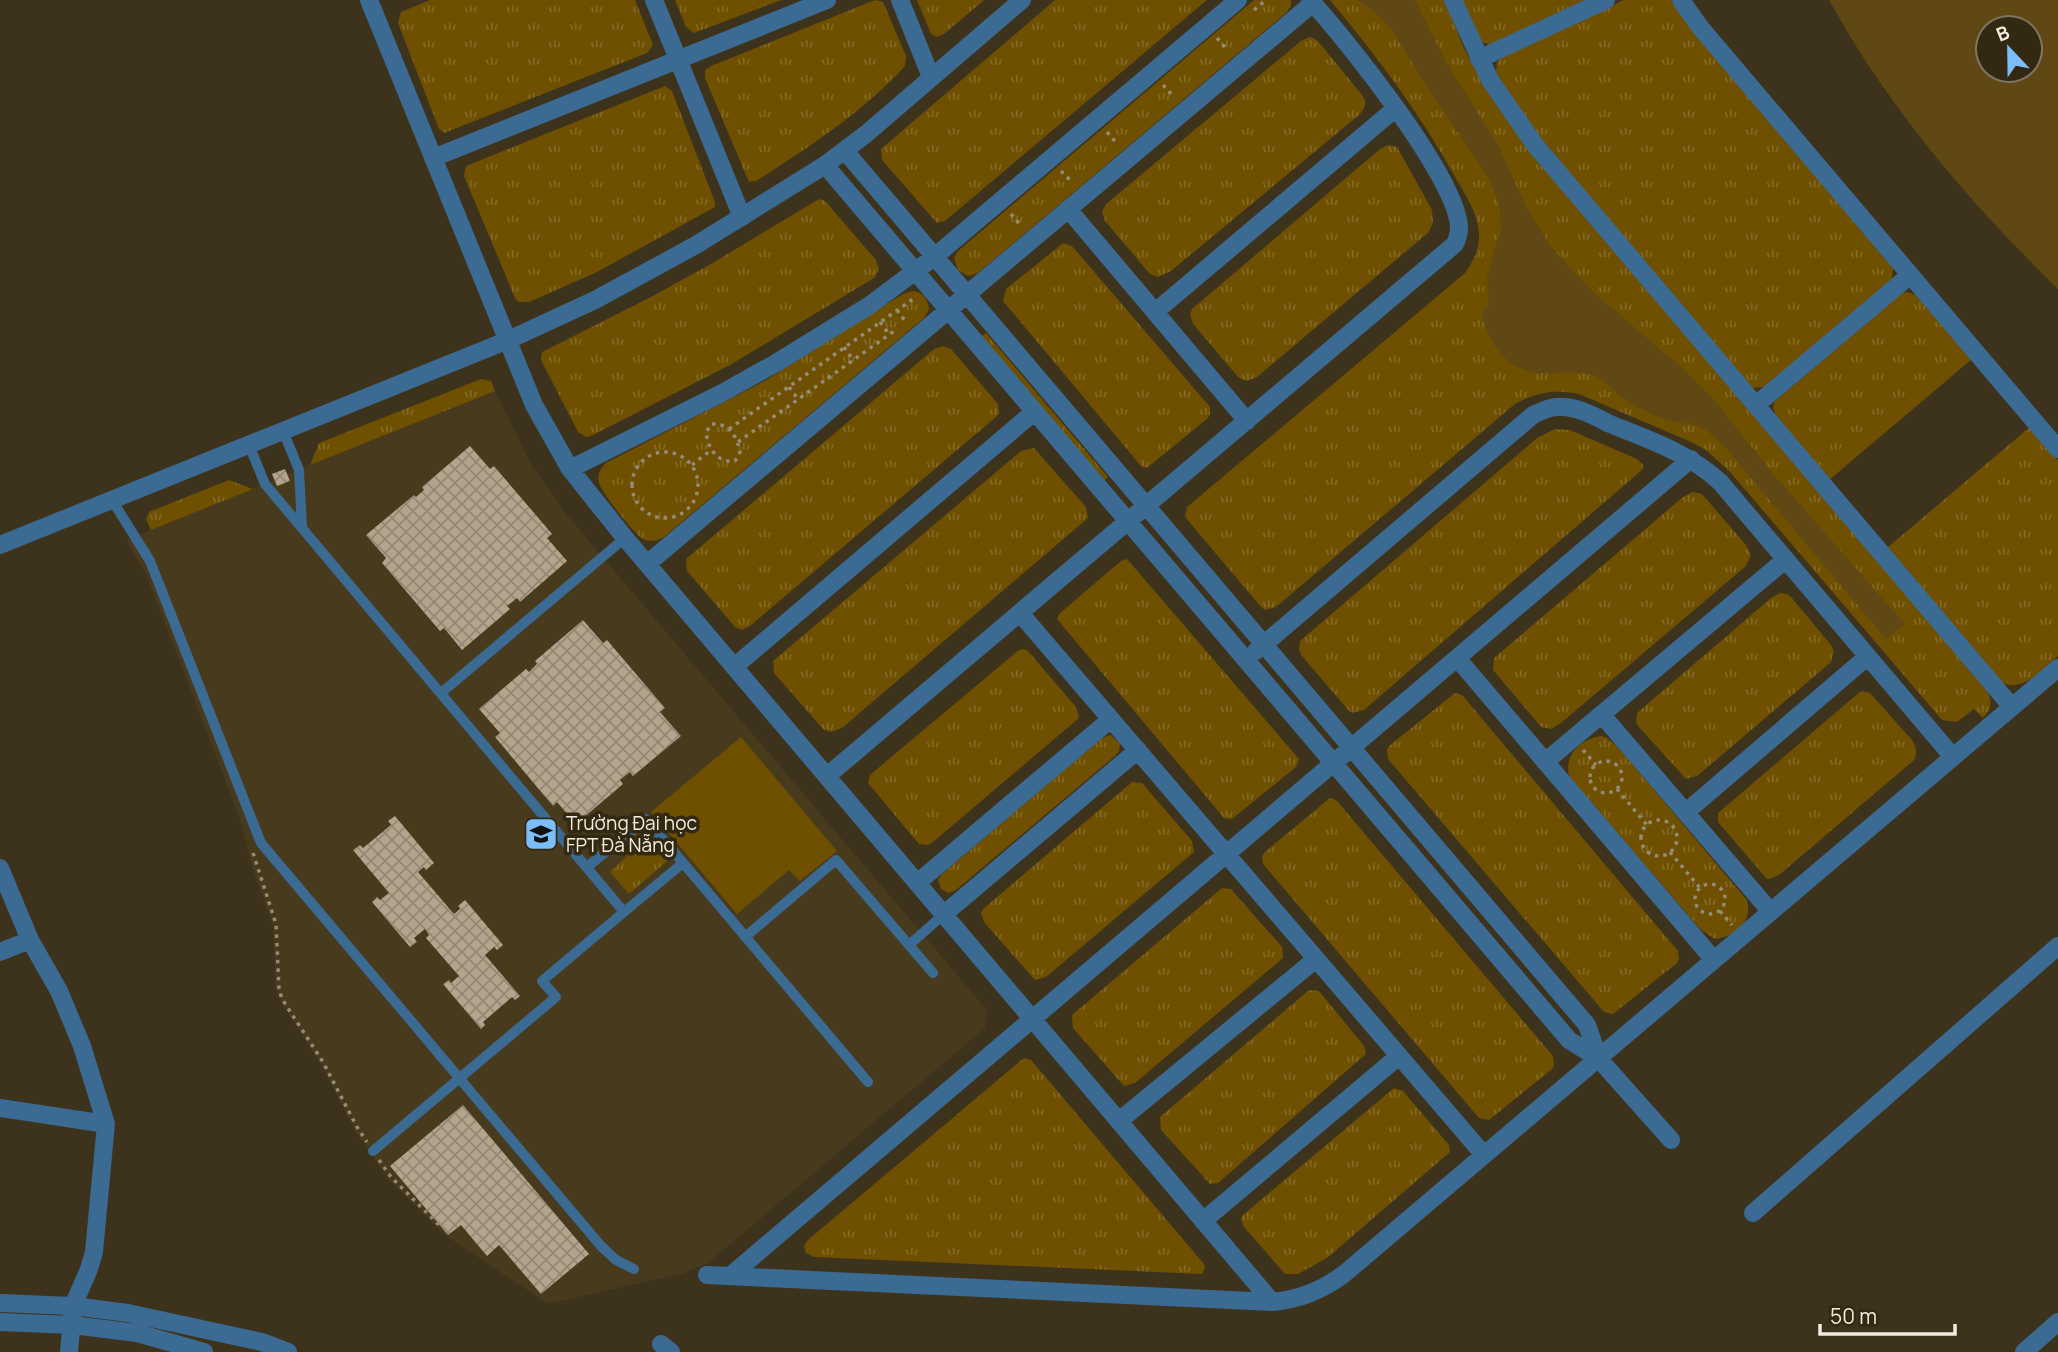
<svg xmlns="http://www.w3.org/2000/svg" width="2058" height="1352" font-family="Manrope,sans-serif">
<defs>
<pattern id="grass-tufts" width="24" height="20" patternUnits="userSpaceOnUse" patternTransform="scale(1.75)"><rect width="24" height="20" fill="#6e5000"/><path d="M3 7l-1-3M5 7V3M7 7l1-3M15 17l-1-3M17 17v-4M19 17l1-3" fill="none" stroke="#836925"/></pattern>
<pattern id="building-cross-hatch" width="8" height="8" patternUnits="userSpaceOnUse" patternTransform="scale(1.75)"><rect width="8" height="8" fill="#b2a58c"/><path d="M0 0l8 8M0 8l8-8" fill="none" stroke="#928876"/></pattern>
</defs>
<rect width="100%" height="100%" fill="#3d321c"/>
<path fill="#483a1d" d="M 495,391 L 531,464 L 567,515 L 987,1010 L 985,1028 L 708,1263 L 684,1273 L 548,1304 L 446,1236 L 388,1179 L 354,1129 L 321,1064 L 280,1000 L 276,990 L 273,926 L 254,872 L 238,813 L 146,574 L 126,540 L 274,480 L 272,474 L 285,469 L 288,474 Z"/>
<path fill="url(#grass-tufts)" d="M 430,0 L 635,0 L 653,45 L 647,53 L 444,133 L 439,129 L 398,23 L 401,12 Z
M 675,0 L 781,0 L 694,33 L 686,27 Z
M 875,0 L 883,2 L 906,56 L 905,66 C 863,112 808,148 756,181 L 749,182 L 705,78 L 705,70 L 711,66 Z
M 917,0 L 984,0 L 944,34 L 937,37 L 931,34 Z
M 1055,0 L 1207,0 L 945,221 L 937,223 L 882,160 L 881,149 Z
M 1254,0 L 1291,0 L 1291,6 L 1286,13 L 978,273 L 968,276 L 958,270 L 954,258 L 958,251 Z
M 1330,0 L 1445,0 L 1463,46 L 1489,94 L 1986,689 C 1993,700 1992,709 1983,718 L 1974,709 L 1957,722 L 1942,720 L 1731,473 L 1706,450 L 1691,442 L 1579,394 C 1555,389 1537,392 1515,404 L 1276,607 L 1265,610 L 1261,607 L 1185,517 L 1187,507 L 1465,273 C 1473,262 1480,248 1479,234 C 1478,212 1464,193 1454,175 C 1419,112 1376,55 1330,0 Z
M 1460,0 L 1590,0 L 1490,45 L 1480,41 Z
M 1624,0 L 1671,0 L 1696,34 L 1893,268 L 1892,279 L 1765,387 L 1752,388 L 1545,147 L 1496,74 L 1497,62 L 1505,55 Z
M 1310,37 L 1317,40 L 1362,95 C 1368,103 1365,108 1359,115 L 1171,271 L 1158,277 L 1150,274 L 1105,221 L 1102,212 L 1106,204 L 1301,41 Z
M 665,86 L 672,91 L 715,202 L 715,207 L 597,272 L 529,302 L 518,302 L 515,298 L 464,176 L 466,166 Z
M 1388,145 L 1397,147 L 1432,210 L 1433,222 L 1429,232 L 1257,377 L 1247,381 L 1239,378 L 1193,324 L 1190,314 L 1192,309 L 1380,149 Z
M 819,199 L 825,201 L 876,260 L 879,270 L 874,278 L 730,365 L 591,436 L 586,437 L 578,432 L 541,360 L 542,352 L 651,297 L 711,264 Z
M 1063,243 L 1072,246 L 1210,407 L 1210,414 L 1208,418 L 1147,468 L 1141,466 L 1003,301 L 1006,289 Z
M 913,291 C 923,292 928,299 929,309 L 924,318 L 664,537 C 658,540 651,543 643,539 C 635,535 602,493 599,483 C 597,475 600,469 606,463 L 763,382 L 903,294 Z
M 1908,292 L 1918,296 L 1972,359 L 1829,480 L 1777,418 L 1773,408 L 1774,402 L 1902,293 Z
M 986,333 L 1108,477 L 1104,481 L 981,337 Z
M 943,346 L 951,349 L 998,404 L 999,413 L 996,417 L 750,626 L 742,630 L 735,627 L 687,571 L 686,559 L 934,349 Z
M 481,379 L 491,381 L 495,391 L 310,465 L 319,443 Z
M 2030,427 L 2058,460 L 2058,656 C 2042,669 2023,694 2000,682 L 1887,548 Z
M 1555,429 L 1570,430 L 1637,459 L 1643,465 L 1643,469 L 1364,710 L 1352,713 L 1349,711 L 1302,656 L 1299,650 L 1300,641 L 1537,438 Z
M 1034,448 L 1086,507 L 1088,518 L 842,728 L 831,732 L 823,729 L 774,673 L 773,661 L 1021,451 Z
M 229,480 L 253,489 L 151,530 L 146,519 L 149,512 Z
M 1693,492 L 1702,494 L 1746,545 L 1751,555 L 1746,566 L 1561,723 L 1551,729 L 1541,727 L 1493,670 L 1494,658 L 1683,497 Z
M 1127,559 L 1299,759 L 1296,767 L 1232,819 L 1224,818 L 1057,619 L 1059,614 L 1121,561 Z
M 1780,593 L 1787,594 L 1791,597 L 1831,645 L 1834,651 L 1831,662 L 1703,771 L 1697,776 L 1686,779 L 1638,726 L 1636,722 L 1637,713 L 1771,598 Z
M 1023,649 L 1027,650 L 1076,707 L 1079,718 L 933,842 L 928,845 L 919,844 L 868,783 L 870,775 L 1019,650 Z
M 1861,691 L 1870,693 L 1912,740 C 1916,747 1918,752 1914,760 L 1779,875 L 1769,879 L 1766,878 L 1718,822 L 1718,813 Z
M 1455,693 L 1462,695 L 1678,951 L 1679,959 L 1677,963 L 1613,1014 L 1604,1012 L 1388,759 L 1387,750 L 1389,746 Z
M 1110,735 L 1120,743 L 1119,751 L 1116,755 L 956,890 L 948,893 L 941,889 L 938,880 L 942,874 L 1102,738 Z
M 1601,736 L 1607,738 L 1617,746 L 1746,899 C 1755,920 1735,937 1715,939 L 1701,930 L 1570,778 C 1562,757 1580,739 1601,736 Z
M 1132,782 L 1142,783 L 1192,841 L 1194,852 L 1046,977 L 1035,980 L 984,922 L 981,913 L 983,909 Z
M 1330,798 L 1337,801 L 1553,1056 L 1554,1065 L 1552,1069 L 1489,1120 L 1479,1118 L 1263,864 L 1262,856 L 1265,852 Z
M 644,825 L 672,857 L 629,894 L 610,872 L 627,856 L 619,846 Z
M 1222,888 L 1231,889 L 1282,947 L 1283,958 L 1135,1083 L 1124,1086 L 1073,1028 L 1072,1015 Z
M 1309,990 L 1319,991 L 1364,1046 L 1366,1054 L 1218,1183 L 1210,1184 L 1161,1130 L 1160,1117 Z
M 1024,1058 L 1031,1060 L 1204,1264 L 1205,1268 L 1202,1274 L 814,1257 L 806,1253 L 804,1246 L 808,1240 Z
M 1394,1088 L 1403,1091 L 1449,1145 L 1450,1152 L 1327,1258 L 1298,1274 L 1285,1274 L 1244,1227 L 1241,1219 L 1243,1215 Z"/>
<path fill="#6e5000" d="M 741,737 L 837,851 L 800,881 L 789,870 L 737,914 L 651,812 Z"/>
<path fill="#5f4814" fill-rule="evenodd" d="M 1357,0 L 1415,0 L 1447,64 L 1497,143 L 1526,206 L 1551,247 L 1593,292 L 1683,369 L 1715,401 L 1774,475 L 1905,624 L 1886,639 L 1725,447 C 1717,440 1710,431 1700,427 C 1690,423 1679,423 1669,420 C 1655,416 1641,409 1629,402 C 1616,395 1609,382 1595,376 C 1576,369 1561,374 1542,373 C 1508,373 1484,340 1482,309 L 1489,306 L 1487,277 L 1501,228 L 1500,208 L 1493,188 L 1483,169 L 1426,86 L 1394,33 L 1377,14 Z
M 1829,0 L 2058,0 L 2058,289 C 1970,203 1889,109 1829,0 ZM 2030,28 L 2030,70 L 1988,70 L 1988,28 Z"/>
<path fill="url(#building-cross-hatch)" d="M 470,446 L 490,469 L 494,466 L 552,534 L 547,538 L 567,561 L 520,602 L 517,598 L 507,606 L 510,609 L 462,650 L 444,628 L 440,631 L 382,563 L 386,558 L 366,535 L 414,495 L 416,497 L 424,490 L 422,487 Z
M 285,469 L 290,481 L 277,486 L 272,474 Z
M 583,620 L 603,643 L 607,640 L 665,708 L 660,712 L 681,736 L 633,776 L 630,772 L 620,780 L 623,784 L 576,824 L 557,802 L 553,806 L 495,737 L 500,733 L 479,709 L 526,669 L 529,672 L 537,664 L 535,661 Z
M 395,816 L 434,863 L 426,870 L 424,867 L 418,872 L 454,914 L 460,909 L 458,906 L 465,900 L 503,945 L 497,950 L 494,947 L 485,955 L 520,996 L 515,1000 L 512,997 L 483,1022 L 485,1025 L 481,1029 L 443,984 L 449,980 L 451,983 L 459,976 L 426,938 L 429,935 L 425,929 L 414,938 L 417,942 L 410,947 L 372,902 L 377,897 L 380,900 L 389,893 L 353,850 L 360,845 L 363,848 L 391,825 L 388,821 Z
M 463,1105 L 589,1254 L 541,1294 L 499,1245 L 487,1256 L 461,1225 L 448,1235 L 390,1166 Z"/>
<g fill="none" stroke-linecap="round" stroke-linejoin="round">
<path stroke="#948b79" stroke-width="3.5" stroke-dasharray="3.5 5" stroke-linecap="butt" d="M 1254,10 L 1266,0
M 1217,38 L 1228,51
M 1163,85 L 1174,97
M 1107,132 L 1118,145
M 1061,171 L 1073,183
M 1011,214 L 1022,227
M 897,310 L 906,322
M 880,322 L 889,334
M 844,347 L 853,360
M 789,387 L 798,399
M 712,424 C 729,423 737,436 740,452 L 735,461 C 717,463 708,449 706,432 Z
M 729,429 L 916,297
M 738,442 L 897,329
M632 485a33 33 0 1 1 66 0a33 33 0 1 1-66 0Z
M 692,465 L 711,450
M 1583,750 L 1596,765
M1590 777a16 16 0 1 1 32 0a16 16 0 1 1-32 0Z
M 1617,789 L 1647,825
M1641 838a18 18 0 1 1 36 0a18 18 0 1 1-36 0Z
M 1670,852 L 1700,888
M 253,853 L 276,924 L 279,989 L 282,999 L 323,1062 L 357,1127 L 367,1142
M1695 899a15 15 0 1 1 30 0a15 15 0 1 1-30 0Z
M 1720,911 L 1732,925
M 379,1160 L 391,1177 L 439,1225"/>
<path stroke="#3b6a92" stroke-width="10" d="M 283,431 L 299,470 L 302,527
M 249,445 L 265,484 L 624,912 L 542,981 L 556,997 L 373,1151
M 112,500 L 150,561 L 261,843 L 601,1246 L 616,1260 L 634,1269
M 441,693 L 625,538
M 587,867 L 646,819 L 868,1082
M 624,912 L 683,863
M 745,937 L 836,860 L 933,973
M 909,945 L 943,915"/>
<path stroke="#3b6a92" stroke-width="18" d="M 369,0 L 534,405 L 570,469 L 625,538 L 1272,1302
M 654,0 L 742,217
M 900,0 L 931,77
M 1453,0 L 1490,80 L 1535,145 L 2012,707
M 1681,0 L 1700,27 L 2058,449
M 1479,59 L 1606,0
M 845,151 L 1587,1025 L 1599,1059
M 433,158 L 827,0
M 825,165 L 1569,1040 L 1599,1059 L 1671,1140
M 1068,209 L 1247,421
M 1155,312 L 1396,108
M 1756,405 L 1909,276
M 570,469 L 722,393 L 776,363 L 870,305 L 934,257 L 1238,0
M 647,564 L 1313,3
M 1020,613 L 1484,1155
M 1256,651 L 1533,415 C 1543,410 1552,406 1564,407 C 1580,408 1596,417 1610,424 C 1649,440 1689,453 1720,482 L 1953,757
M 1457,658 L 1714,960
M 734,667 L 1034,412
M 1602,715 L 1771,912
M 1545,762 L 1785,560
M 827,776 L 1455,244 C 1457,239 1459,235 1459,229 C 1460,181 1345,38 1310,0
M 1686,812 L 1867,657
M 0,868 L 30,940 L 59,991 L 82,1046 L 106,1124 L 94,1252 L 89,1269 L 73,1306 L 69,1352
M 917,883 L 1111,719
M 943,915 L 1138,750
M 0,952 L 30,940
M 0,1108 L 106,1124
M 1119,1121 L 1316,959
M 1753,1213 L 2058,946
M 1203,1221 L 1399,1056
M 707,1275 L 1272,1302 C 1300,1299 1321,1291 1344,1274 L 2058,668
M 730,1276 L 1691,459
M 661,1344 L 671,1352
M 2024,1352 L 2058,1322"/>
<path stroke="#3b6a92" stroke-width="18" d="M 0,545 L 506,341 L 595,300 L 696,245 L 825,165 L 866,134 L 1022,0
M 0,1303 L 73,1306 L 128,1313 L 262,1342 L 288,1352
M 0,1322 L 72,1325 L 137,1333 L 204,1352"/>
</g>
<defs>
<symbol id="university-square" viewBox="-11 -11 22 22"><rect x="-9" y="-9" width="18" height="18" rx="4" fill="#7cbef9" stroke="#332812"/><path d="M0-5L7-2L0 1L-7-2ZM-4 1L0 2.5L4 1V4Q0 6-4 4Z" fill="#111"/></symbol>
</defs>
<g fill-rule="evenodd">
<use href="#university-square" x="522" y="815" width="38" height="38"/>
</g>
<g text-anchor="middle" stroke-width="7" stroke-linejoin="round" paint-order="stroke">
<g font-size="19" fill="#f2ebde" stroke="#332812" text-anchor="start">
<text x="566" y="830">Trường Đại học<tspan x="566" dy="22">FPT Đà Nẵng</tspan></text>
</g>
</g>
<g transform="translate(2009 49) rotate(338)"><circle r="33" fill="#332812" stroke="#7f7664" stroke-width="2"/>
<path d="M0-5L12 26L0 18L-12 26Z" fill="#7cbef9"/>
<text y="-10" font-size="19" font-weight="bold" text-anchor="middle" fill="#f2ebde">B</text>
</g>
<path d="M1820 1324v10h135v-10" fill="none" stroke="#f2ebde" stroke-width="3.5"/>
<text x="1830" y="1324" font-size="21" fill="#f2ebde" stroke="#332812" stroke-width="5" paint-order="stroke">50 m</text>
</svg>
